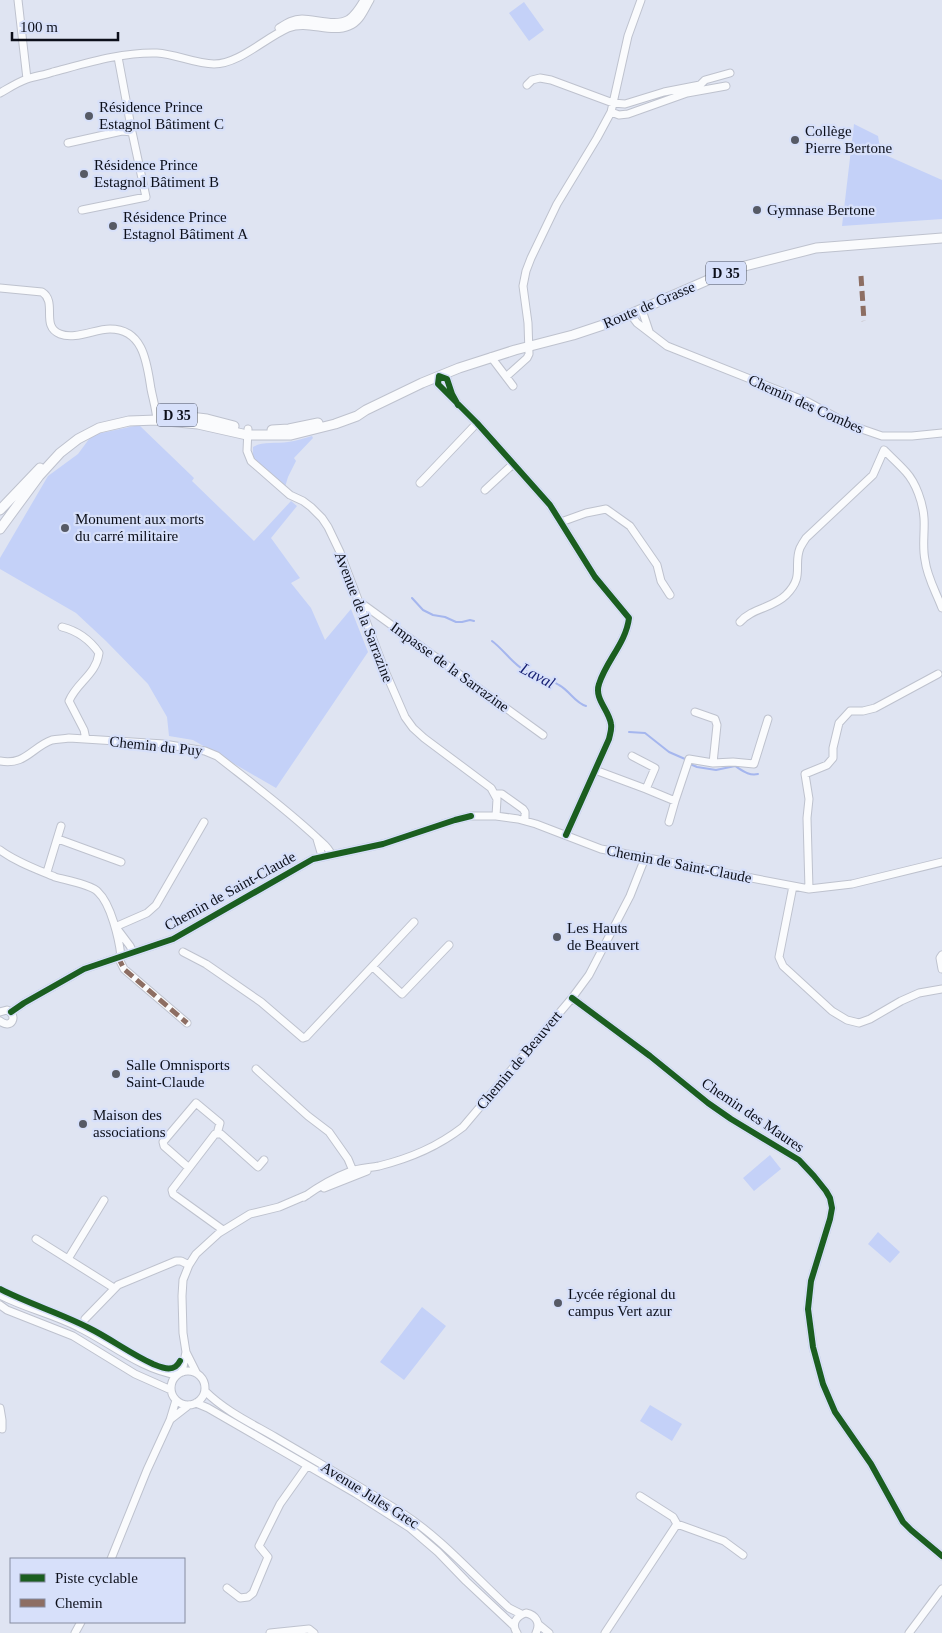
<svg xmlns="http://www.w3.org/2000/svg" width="942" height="1633" font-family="'Times New Roman',serif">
<rect width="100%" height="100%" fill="#dfe4f2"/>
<path fill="#c4d1f8" d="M 524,2 L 544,30 L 529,41 L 509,13 Z
M 854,124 L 878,136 L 881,153 L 942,180 L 942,219 L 842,226 Z
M 139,425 L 194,478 L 192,481 L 254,541 L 291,501 L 297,506 L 271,538 L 300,578 L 291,583 L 311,608 L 325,640 L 351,609 L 368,652 L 276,788 L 193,740 L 169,736 L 167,717 L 148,684 L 106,641 L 76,613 L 0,569 L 0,558 L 48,476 L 78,454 L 92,435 Z
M 312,436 L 313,438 L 294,458 L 296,461 L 288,477 L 285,487 L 255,461 L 253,456 L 253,447 C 262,441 277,444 288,442 C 296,441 304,438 312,436 Z
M 770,1155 L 781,1169 L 754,1191 L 743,1178 Z
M 878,1232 L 900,1252 L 890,1263 L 868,1244 Z
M 422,1307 L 446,1326 L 404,1380 L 380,1362 Z
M 650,1405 L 682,1424 L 672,1441 L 640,1421 Z"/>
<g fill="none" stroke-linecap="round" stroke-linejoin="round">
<path stroke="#a5b6ee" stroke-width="2" d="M 412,598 L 423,610 L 433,615 L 445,617 L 456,622 L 462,622 L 470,620 L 474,621
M 492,641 C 503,649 512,663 524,670 C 535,676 548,678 559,685 C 570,691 575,703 586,706
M 629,732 L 645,733 L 669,752 L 685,759
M 690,764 L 697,767 L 716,770 L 735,766 C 743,771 749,776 758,774"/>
<defs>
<path id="minor" d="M 18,0 L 27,79
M 279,28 C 287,23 293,19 302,19 C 316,19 336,27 349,19 C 356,14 360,7 364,0
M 527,85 L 532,80 L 540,78 L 551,80 L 613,103 L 625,104 L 664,92 L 700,85 L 705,80 L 730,73
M 0,93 C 9,88 18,82 27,79 C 35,76 45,75 53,72 C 87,63 122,52 157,53 C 176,54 195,64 214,64 C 239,64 265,38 288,28 C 308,20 330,34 349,26 C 360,22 364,10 370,0
M 611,112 L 619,115 L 628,114 L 687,93 L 726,86
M 68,143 L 122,131 L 132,132
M 82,210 L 146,197 L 132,132 L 118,57
M 0,288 L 42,292 C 58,302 40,326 60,334 C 75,340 95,329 110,329 C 144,329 147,364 151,389 C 153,399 156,409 157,420
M 642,310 L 649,331
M 631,315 L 637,323 L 667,346 L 808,402 L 850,425 L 882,436 L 912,436 L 942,433
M 491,357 L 513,386
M 507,376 L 527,358 L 529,354 L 528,323 L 523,286 L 526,271 L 531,258 L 557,204 L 597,138 L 611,112 L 628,36 L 641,0
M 458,405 L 452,394 L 447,379 L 439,376 L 438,384 L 477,423 L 550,505 L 595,577 L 629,618 C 626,643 606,661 599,684 C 594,699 609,710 611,724 C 612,729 610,734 609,739 L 566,835
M 248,429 L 247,451 L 251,461 L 290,495 L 303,501 L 311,507 L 322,518 L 328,527 L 340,552 L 385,671 L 405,717 L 413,728 L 424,738 L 491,788 L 497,799 L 496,816
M 420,483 L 477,423
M 485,490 L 513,464
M 561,522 L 586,513 L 606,509 L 630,526 L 657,565 L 661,581 L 670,595
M 357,600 L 543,735
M 740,622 C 752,608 773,608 786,595 C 805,576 793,566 800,548 C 802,544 804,541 806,538 L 873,475 L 884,450 C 891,457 899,464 906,472 C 916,483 923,503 924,518 C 925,532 922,546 925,560 C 927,577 936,592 942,608
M 62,627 C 78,631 90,640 99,653 C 96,675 77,682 69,701 L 84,730 L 86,739
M 695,712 L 715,719 L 717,725 L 713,763
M 0,761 C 25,766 32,747 52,740 C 57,739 63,739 69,738 L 164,744 L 205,751 L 217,756 C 250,782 285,808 316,837 C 322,843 328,846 331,854
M 595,770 L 646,789 L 655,768 L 632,756
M 646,789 L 675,801 L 689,759 L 713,763 L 733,762 L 754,764 L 768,719
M 495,794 L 502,794 L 523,809 L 525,812 L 525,820
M 669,822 L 675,801
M 58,839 L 121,862
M 317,839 L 322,856
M 0,850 C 16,862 36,869 55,877 C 65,880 92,885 98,892 C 111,904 119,939 121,956
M 47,872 L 61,826
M 793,886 L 779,957 L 783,966 L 832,1011 L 847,1020 L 859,1023 L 870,1019 L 901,1001 L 919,993 L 942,989
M 809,889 L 807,818 L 809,799 L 805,774 L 827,765 L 833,758 L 833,748 L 839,723 L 850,711 L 863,711 L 875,708 L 938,674
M 115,927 L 147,913 L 156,905 L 204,822
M 118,930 L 130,946 L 133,952
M 183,952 L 206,964 L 261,1002 L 303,1038 L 306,1037 L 414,922
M 942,955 L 940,958 L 942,969
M 118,957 L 124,969 L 187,1023
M 373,967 L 402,994 L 449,945
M 572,998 L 650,1056 L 708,1103 L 731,1119 L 799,1160 L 814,1176 L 826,1191 L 830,1198 L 832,1208 L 830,1219 L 811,1281 L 808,1309 L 813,1347 L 823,1384 L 835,1412 L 871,1464 L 903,1522 L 911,1530 L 942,1556
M 0,1012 L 7,1010 C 19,1016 11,1030 0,1021
M 11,1012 L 24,1003 L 84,969 L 173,939 L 313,859 L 383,844 L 455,820 L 471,816 L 496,816 L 518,819 L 536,824 L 601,849 L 809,889 L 852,884 L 942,862
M 256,1069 L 308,1116 L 329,1132 L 348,1159 L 353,1171
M 189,1168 L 164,1146 L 163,1142 L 196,1103 L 220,1123 L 217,1134
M 324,1188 L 367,1171
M 304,1197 C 318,1187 333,1178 349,1172 C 358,1168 369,1168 379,1166 C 411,1158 437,1147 463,1127 L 572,998 L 589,975 L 630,896 L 645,858
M 223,1230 L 173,1194 L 172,1190 L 215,1134 L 221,1134 L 258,1167 L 264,1160
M 36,1239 L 114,1288
M 68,1259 L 104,1200
M 0,1295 C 25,1308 53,1314 78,1327 C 111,1343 140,1369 177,1375
M 0,1305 L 7,1310 L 73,1336 L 135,1374 L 171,1390
M 85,1319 L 118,1285 L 176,1261 L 181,1261 L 189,1265
M 186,1352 L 196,1372
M171 1388a17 17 0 1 1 34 0a17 17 0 1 1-34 0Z
M 182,1372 L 186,1352 L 183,1333 L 182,1296 L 183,1280 L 189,1265 L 196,1254 L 219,1233 L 250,1214 L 279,1207 L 307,1195
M 205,1391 C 225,1411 251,1423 275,1437 C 317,1462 360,1486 402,1513 C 440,1537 475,1577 509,1608 L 521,1614
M 196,1403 L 208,1408 L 355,1493 L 410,1528 L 438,1552 L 466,1581 L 514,1626
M 0,1408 L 2,1420 L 2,1429
M 171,1419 L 189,1405
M 640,1496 L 673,1517 L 677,1524
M 111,1559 L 147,1470 L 170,1420 L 176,1400
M 227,1588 L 240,1598 L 248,1597 L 253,1593 L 268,1557 L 259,1546 L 280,1504 L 307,1466
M 538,1624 L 549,1633
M 75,1633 L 81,1622
M 270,1633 L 309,1629 L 314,1633
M 517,1633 C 511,1624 516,1616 526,1613 C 536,1615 541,1623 536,1633
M 605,1633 L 677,1524 L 724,1541 L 743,1555
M 909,1633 L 942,1589"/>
<path id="major" d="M 173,415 L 207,419 L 234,426
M 272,430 L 289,429 L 318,423
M 0,510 L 40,468
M 0,529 L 39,476 L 60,453 L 78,439 L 99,428 L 129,421 L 157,420 L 198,424 L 247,435 L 291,435 L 335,424 L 357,416 L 366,410 L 422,383 L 459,368 L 515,350 L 573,335 L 612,322 L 708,280 L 741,267 L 816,248 L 942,238"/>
</defs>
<use href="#minor" stroke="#bec2ce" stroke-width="9"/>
<use href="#major" stroke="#bec2ce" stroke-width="11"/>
<use href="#minor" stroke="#fafbfd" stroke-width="7"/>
<use href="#major" stroke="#fafbfd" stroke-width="9"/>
<path stroke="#8d6e63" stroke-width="5" stroke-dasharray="10 5" stroke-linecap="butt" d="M 861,276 L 864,321
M 118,957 L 124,969 L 187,1023"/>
<defs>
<path id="cycleway" d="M 458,405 L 452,394 L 447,379 L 439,376 L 438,384 L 477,423 L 550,505 L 595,577 L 629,618 C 626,643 606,661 599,684 C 594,699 609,710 611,724 C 612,729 610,734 609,739 L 566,835
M 572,998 L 650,1056 L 708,1103 L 731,1119 L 799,1160 L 814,1176 L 826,1191 L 830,1198 L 832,1208 L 830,1219 L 811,1281 L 808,1309 L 813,1347 L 823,1384 L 835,1412 L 871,1464 L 903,1522 L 911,1530 L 942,1556
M 11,1012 L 24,1003 L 84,969 L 173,939 L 313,859 L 383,844 L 455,820 L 471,816
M 0,1289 C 29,1304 60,1313 89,1328 C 111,1339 131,1354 153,1364 C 163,1368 174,1373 180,1361"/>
</defs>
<use href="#cycleway" stroke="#d7e0fa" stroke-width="9"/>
<use href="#cycleway" stroke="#1b5e20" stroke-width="6"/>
</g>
<g fill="#565a66" stroke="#d7e0fa" stroke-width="2">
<circle cx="89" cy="116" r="5"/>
<circle cx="795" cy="140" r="5"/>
<circle cx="84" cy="174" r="5"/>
<circle cx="757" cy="210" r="5"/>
<circle cx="113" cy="226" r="5"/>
<circle cx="65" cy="528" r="5"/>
<circle cx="557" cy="937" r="5"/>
<circle cx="116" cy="1074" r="5"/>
<circle cx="83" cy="1124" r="5"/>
<circle cx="558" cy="1303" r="5"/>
</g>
<g text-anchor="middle" stroke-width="4.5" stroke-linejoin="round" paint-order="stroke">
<g fill="#d7e0fa" stroke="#494e5d" stroke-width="1">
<rect x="706" y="261.5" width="40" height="23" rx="4"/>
<rect x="157" y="403.5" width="40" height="23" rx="4"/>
</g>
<g font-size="14" font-weight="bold" fill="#0c0f1a">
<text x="726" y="278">D 35</text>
<text x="177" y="420">D 35</text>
</g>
<g font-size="15" fill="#0c0f1a" stroke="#d7e0fa" text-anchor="start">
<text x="99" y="112">Résidence Prince<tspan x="99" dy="17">Estagnol Bâtiment C</tspan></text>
<text x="805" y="136">Collège<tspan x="805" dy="17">Pierre Bertone</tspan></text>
<text x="94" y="170">Résidence Prince<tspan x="94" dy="17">Estagnol Bâtiment B</tspan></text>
<text x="767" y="215">Gymnase Bertone</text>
<text x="123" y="222">Résidence Prince<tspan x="123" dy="17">Estagnol Bâtiment A</tspan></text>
<text x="75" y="524">Monument aux morts<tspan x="75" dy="17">du carré militaire</tspan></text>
<text x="567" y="933">Les Hauts<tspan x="567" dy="17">de Beauvert</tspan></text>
<text x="126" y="1070">Salle Omnisports<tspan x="126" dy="17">Saint-Claude</tspan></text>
<text x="93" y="1120">Maison des<tspan x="93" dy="17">associations</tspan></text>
<text x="568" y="1299">Lycée régional du<tspan x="568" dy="17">campus Vert azur</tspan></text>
</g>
<g font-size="15" fill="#0c0f1a" stroke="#d7e0fa">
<text transform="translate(649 305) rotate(-23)" y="5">Route de Grasse</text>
<text transform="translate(806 404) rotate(24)" y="5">Chemin des Combes</text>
<text transform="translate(364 617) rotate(69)" y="5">Avenue de la Sarrazine</text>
<text transform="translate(450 667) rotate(36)" y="5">Impasse de la Sarrazine</text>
<text transform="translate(156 746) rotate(6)" y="5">Chemin du Puy</text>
<text transform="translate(679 864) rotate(11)" y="5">Chemin de Saint-Claude</text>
<text transform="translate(230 891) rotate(-29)" y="5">Chemin de Saint-Claude</text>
<text transform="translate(519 1060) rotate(-50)" y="5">Chemin de Beauvert</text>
<text transform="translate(753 1115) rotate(34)" y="5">Chemin des Maures</text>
<text transform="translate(370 1495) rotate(32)" y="5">Avenue Jules Grec</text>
</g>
<g font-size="16" font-style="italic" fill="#182175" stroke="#d7e0fa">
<text transform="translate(538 675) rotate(28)" y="6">Laval</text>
</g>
</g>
<rect x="10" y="1558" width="175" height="65" fill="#d7e0fa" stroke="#868ca0"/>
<rect x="20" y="1574" width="25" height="8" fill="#1b5e20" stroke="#868ca0"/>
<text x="55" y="1583" font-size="15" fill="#0c0f1a">Piste cyclable</text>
<rect x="20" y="1599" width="25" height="8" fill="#8d6e63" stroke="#868ca0"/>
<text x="55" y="1608" font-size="15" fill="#0c0f1a">Chemin</text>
<path d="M12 32v8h106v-8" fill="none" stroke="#0c0f1a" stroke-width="2.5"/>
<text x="20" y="32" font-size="15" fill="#0c0f1a" stroke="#d7e0fa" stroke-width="4" paint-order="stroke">100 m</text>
</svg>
